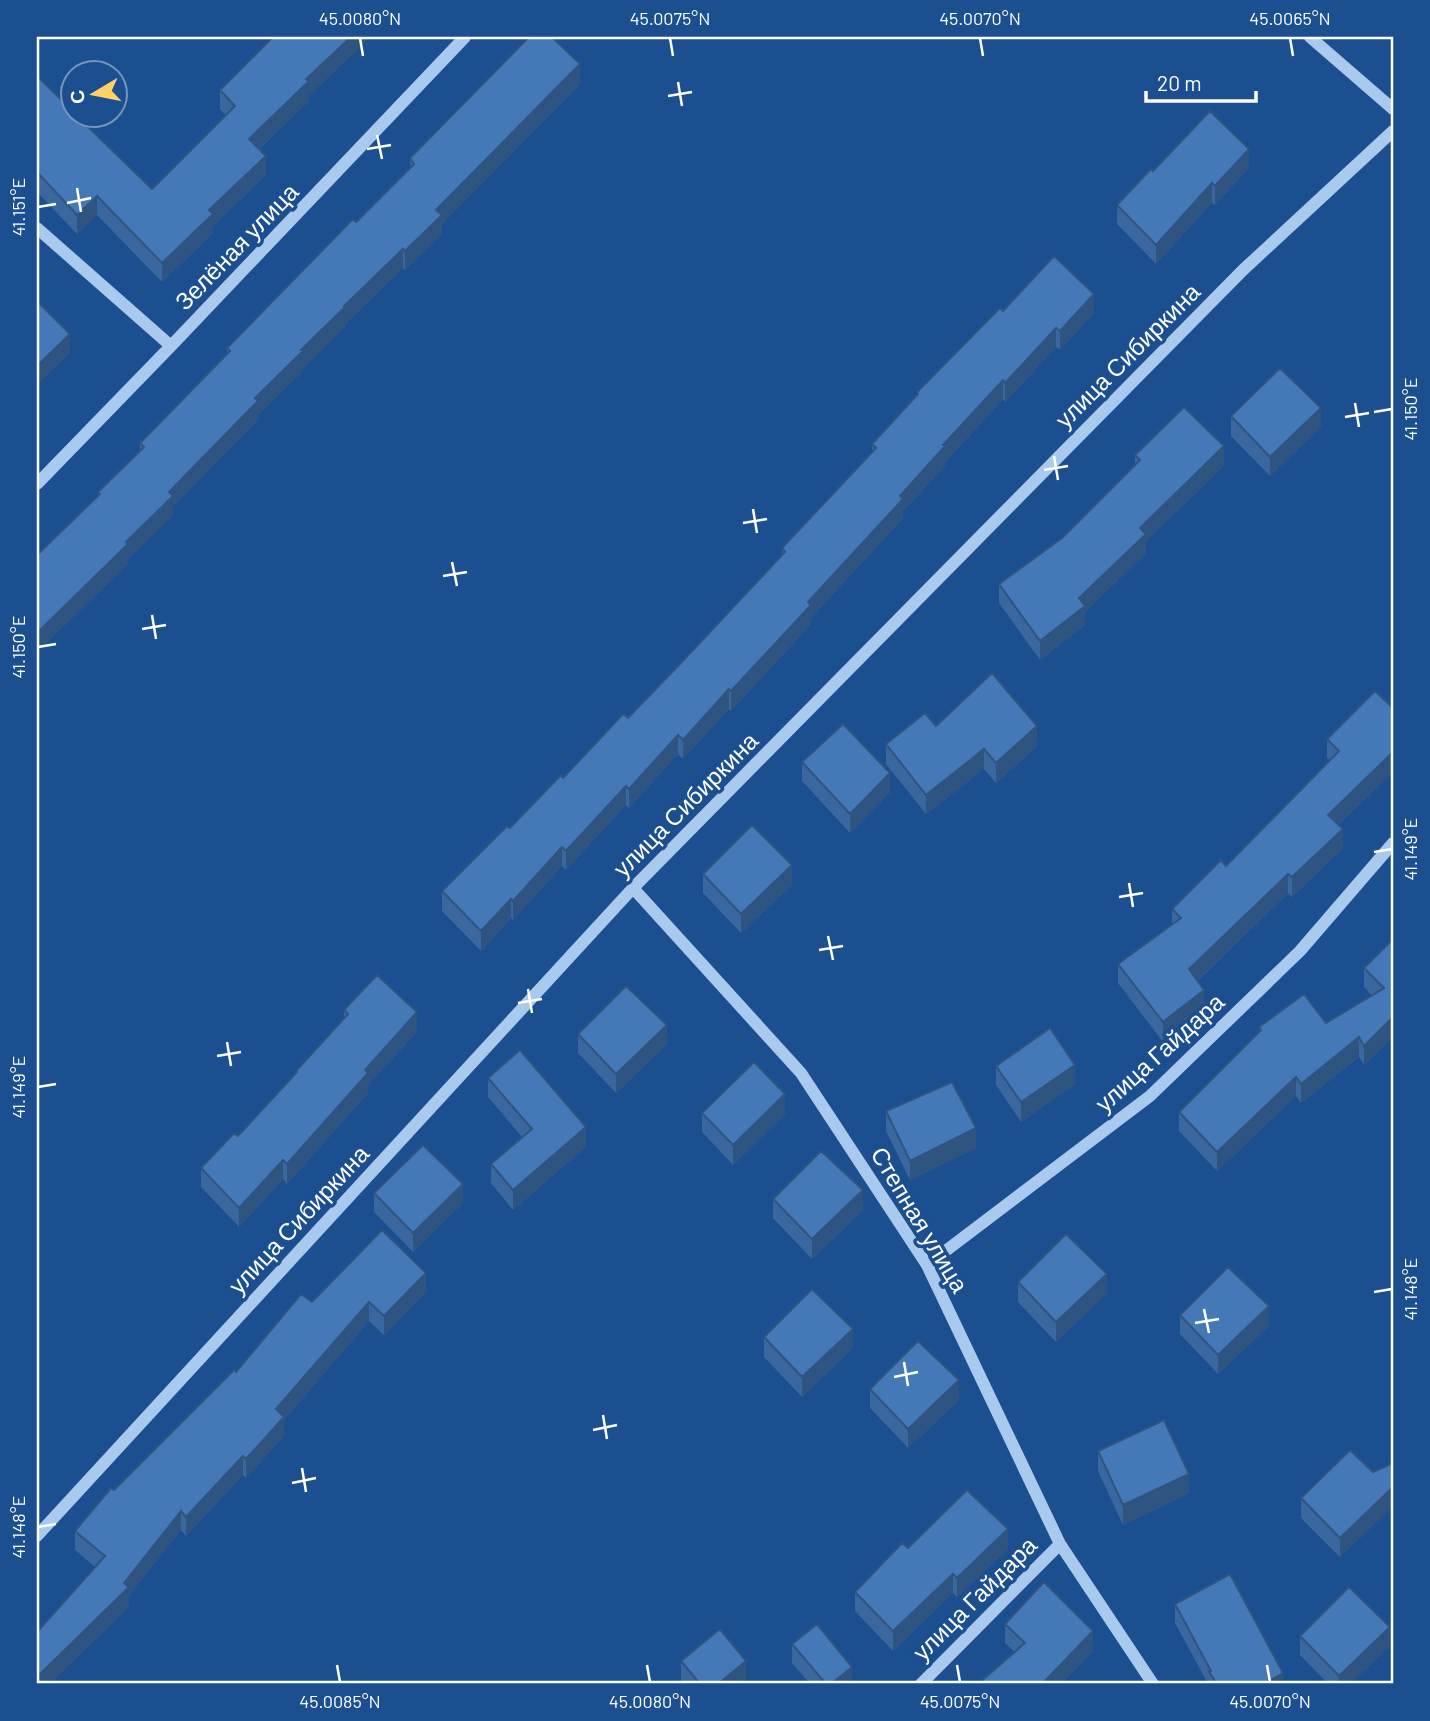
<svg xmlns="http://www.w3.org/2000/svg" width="1430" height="1721" font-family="Barlow,sans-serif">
<rect width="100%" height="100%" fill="#1b4f8f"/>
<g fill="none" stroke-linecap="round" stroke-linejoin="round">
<path stroke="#a9c9ee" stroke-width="12" d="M 1310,37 L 1393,109
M 37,228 L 171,346
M 37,484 L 171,346 L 465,37
M 633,888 L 801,1073 L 927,1265 L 1060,1544 L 1153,1684
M 927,1265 L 1150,1096 L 1300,951 L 1393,843
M 37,1536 L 633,888 L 1243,270 L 1393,131
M 921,1684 L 1060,1544"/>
</g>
<path fill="#3a679d" d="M 37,76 L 152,189 L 226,115 L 220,109 L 220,90 L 309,96 L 309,101 L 259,149 L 266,175 L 213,226 L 213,233 L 162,282 L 97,215 L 77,234 L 37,192 Z
M 580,84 L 442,224 L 442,234 L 405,270 L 403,268 L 345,324 L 345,327 L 303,368 L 303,371 L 258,415 L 258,420 L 173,506 L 173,515 L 128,559 L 128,564 L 38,651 L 38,661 L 37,663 L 37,555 L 98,496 L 98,492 L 140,451 L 140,443 L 227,353 L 227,348 L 410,169 L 410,158 Z
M 1249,168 L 1215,205 L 1212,203 L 1156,264 L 1117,224 L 1117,205 L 1153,171 Z
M 1003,311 L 1094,313 L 1060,350 L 1056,347 L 1005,402 L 1003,399 L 945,462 L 945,466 L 903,511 L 903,518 L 811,618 L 811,624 L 731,711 L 729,709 L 683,759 L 678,754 L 629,808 L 626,805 L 566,870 L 562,866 L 513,920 L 511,918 L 481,951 L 442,911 L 442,891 L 563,778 L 628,718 L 679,665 L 782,556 L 782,548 L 872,452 L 872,444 L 917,396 L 917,392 Z
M 1231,416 L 1321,427 L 1270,476 L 1231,436 Z
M 1135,455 L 1224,466 L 1146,541 L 1146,553 L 1085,612 L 1085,625 L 1040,660 L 999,603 L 999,584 L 1062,538 L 1135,464 Z
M 1393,708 L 1393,772 L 1338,825 L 1343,848 L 1292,897 L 1288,893 L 1197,981 L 1204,1010 L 1163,1042 L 1118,983 L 1118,964 L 1172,924 L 1172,909 L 1226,866 L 1330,761 L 1327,758 L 1327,739 Z
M 936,726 L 1037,746 L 996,783 L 984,769 L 926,814 L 886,764 L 886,744 Z
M 802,762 L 890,792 L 850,833 L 802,781 Z
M 703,874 L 792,885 L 741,933 L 703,893 Z
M 1393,939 L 1393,1036 L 1364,1065 L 1359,1057 L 1301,1103 L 1296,1096 L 1217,1171 L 1179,1131 L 1179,1112 L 1259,1032 L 1259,1027 L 1326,1023 L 1372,996 L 1364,987 L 1364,968 Z
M 344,1010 L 417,1032 L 368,1085 L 368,1093 L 287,1184 L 283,1179 L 239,1227 L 201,1187 L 201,1168 L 238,1136 L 296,1074 L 296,1071 L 344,1019 Z
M 578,1034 L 667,1044 L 616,1093 L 578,1053 Z
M 996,1066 L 1075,1084 L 1021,1122 L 996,1085 Z
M 488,1078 L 586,1147 L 513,1210 L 491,1183 L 491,1164 L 522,1137 L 488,1097 Z
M 886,1111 L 976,1148 L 910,1180 L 886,1131 Z
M 702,1113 L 785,1114 L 733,1165 L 702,1132 Z
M 374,1193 L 463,1203 L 413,1252 L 374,1212 Z
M 773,1199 L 863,1210 L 812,1259 L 773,1218 Z
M 1018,1282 L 1107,1293 L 1056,1342 L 1018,1302 Z
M 426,1292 L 384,1335 L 369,1321 L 284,1420 L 284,1436 L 246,1478 L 243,1475 L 186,1536 L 181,1530 L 129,1595 L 129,1607 L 49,1684 L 37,1684 L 95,1567 L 75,1550 L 75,1531 L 114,1490 L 236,1372 L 312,1302 Z
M 1180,1315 L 1269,1326 L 1218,1374 L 1180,1334 Z
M 764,1337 L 853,1348 L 802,1397 L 764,1357 Z
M 870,1389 L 959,1400 L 908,1448 L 870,1408 Z
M 1098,1451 L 1189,1493 L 1123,1525 L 1098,1471 Z
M 1393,1463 L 1393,1506 L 1340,1557 L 1301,1518 L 1301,1498 L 1373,1472 Z
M 908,1548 L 1008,1549 L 957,1597 L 953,1593 L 893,1651 L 855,1611 L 855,1592 Z
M 1175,1604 L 1283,1684 L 1208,1684 L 1175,1623 Z
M 1005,1624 L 1093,1651 L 1061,1684 L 978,1684 L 1015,1652 L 1005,1643 Z
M 1300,1636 L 1390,1646 L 1350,1684 L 1328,1684 L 1300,1655 Z
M 792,1644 L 852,1684 L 810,1684 L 792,1663 Z
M 681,1661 L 746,1681 L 741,1684 L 684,1684 L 681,1680 Z"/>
<path fill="#305480" d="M 351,37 L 371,37 L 309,96 L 309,101 L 249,158 L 249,139 L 306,79 Z
M 580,64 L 580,84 L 442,224 L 442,234 L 405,270 L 405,251 L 436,210 Z
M 1249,149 L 1249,168 L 1215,205 L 1215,186 Z
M 266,156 L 266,175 L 213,226 L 213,233 L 162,282 L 162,263 L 209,210 Z
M 1212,183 L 1212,203 L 1156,264 L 1156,245 Z
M 97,196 L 97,215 L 77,234 L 77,215 Z
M 403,249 L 403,268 L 345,324 L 345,327 L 303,368 L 303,371 L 258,415 L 258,420 L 173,506 L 173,515 L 128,559 L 128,564 L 38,651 L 38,661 L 37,663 L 37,633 L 255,398 L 344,306 Z
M 1094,294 L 1094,313 L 1060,350 L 1060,331 Z
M 1056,328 L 1056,347 L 1005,402 L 1005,383 Z
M 70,334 L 70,353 L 37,385 L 37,366 Z
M 1003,380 L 1003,399 L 945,462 L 945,466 L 903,511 L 903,518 L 811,618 L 811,624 L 731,711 L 731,691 L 943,445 Z
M 1321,408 L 1321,427 L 1270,476 L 1270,457 Z
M 1224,446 L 1224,466 L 1146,541 L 1146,553 L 1085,612 L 1085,625 L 1040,660 L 1040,641 L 1140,528 Z
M 729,689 L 729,709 L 683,759 L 683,740 Z
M 1037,726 L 1037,746 L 996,783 L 996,763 Z
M 678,735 L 678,754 L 629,808 L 629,789 Z
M 984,749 L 984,769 L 926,814 L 926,795 Z
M 1393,752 L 1393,772 L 1328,834 L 1328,815 Z
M 890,773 L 890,792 L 850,833 L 850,814 Z
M 626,786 L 626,805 L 566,870 L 566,851 Z
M 1343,829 L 1343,848 L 1292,897 L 1292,877 Z
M 562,847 L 562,866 L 513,920 L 513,901 Z
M 792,865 L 792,885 L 741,933 L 741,914 Z
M 1288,874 L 1288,893 L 1189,988 L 1189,969 Z
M 511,899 L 511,918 L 481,951 L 481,931 Z
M 1204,990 L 1204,1010 L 1163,1042 L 1163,1022 Z
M 417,1012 L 417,1032 L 368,1085 L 368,1093 L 287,1184 L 287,1164 L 365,1070 Z
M 1393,1017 L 1393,1036 L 1364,1065 L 1364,1046 Z
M 667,1025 L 667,1044 L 616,1093 L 616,1074 Z
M 1359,1037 L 1359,1057 L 1301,1103 L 1301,1084 Z
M 1075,1065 L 1075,1084 L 1021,1122 L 1021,1102 Z
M 1296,1077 L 1296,1096 L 1217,1171 L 1217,1152 Z
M 785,1094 L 785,1114 L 733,1165 L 733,1145 Z
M 586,1127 L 586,1147 L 513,1210 L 513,1190 Z
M 976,1128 L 976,1148 L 910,1180 L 910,1161 Z
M 283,1160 L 283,1179 L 239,1227 L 239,1208 Z
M 463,1184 L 463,1203 L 413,1252 L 413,1233 Z
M 863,1190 L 863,1210 L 812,1259 L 812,1239 Z
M 426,1273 L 426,1292 L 384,1335 L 384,1316 Z
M 1107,1274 L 1107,1293 L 1056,1342 L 1056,1322 Z
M 369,1302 L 369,1321 L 284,1420 L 284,1436 L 246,1478 L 246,1459 L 276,1409 Z
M 1269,1306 L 1269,1326 L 1218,1374 L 1218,1355 Z
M 853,1329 L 853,1348 L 802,1397 L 802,1377 Z
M 959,1380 L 959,1400 L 908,1448 L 908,1429 Z
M 243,1456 L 243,1475 L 186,1536 L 186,1517 Z
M 1189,1474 L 1189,1493 L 1123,1525 L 1123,1505 Z
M 1393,1487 L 1393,1506 L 1340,1557 L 1340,1538 Z
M 181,1511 L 181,1530 L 129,1595 L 129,1607 L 49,1684 L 37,1684 L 37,1677 L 124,1583 Z
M 1008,1529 L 1008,1549 L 957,1597 L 957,1578 Z
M 953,1574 L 953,1593 L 893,1651 L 893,1631 Z
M 1390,1627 L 1390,1646 L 1350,1684 L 1339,1684 L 1339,1676 Z
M 1093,1631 L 1093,1651 L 1061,1684 L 1042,1684 Z
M 746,1661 L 746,1681 L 741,1684 L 718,1684 Z
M 852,1667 L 852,1684 L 831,1684 Z
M 1283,1673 L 1283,1684 L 1264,1684 Z"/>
<path fill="#4478b7" stroke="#305480" stroke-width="2" d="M 273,37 L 351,37 L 306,79 L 309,81 L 249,139 L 266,156 L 209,210 L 213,214 L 162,263 L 97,196 L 77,215 L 37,172 L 37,76 L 74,112 L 74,116 L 77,116 L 152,189 L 235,106 L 220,90 Z
M 529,37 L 552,37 L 580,64 L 436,210 L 442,215 L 405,251 L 403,249 L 344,306 L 345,307 L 301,350 L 303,351 L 255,398 L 258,401 L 169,492 L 173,496 L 126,542 L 128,544 L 37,633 L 37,555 L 100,494 L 98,492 L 144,447 L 140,443 L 230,351 L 227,348 L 353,219 L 356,222 L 414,164 L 410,158 Z
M 1210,111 L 1249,149 L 1215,186 L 1212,183 L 1156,245 L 1117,205 L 1151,169 L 1153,171 Z
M 1054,256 L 1094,294 L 1060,331 L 1056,328 L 1005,383 L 1003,380 L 943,445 L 945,446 L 900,496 L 903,499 L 808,602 L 811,605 L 731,691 L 729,689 L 683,740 L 678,735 L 629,789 L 626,786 L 566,851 L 562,847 L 513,901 L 511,899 L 481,931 L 442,891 L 507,826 L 510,828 L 561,775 L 563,778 L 623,714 L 628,718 L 679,665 L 785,552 L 782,548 L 876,448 L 872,444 L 918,394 L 917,392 L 1000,308 L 1003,311 Z
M 37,301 L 70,334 L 37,366 Z
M 1280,368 L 1321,408 L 1270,457 L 1231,416 Z
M 1184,407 L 1224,446 L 1140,528 L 1146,534 L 1079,598 L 1085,606 L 1040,641 L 999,584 L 1062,538 L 1140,460 L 1135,455 Z
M 992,673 L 1037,726 L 996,763 L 984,749 L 926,795 L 886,744 L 925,713 L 936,726 Z
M 1375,691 L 1393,708 L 1393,752 L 1328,815 L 1343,829 L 1292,877 L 1288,874 L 1189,969 L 1204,990 L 1163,1022 L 1118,964 L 1181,918 L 1172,909 L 1221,860 L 1226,866 L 1339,751 L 1327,739 Z
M 843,724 L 890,773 L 850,814 L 802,762 Z
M 752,825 L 792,865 L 741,914 L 703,874 Z
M 1393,939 L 1393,1017 L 1364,1046 L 1359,1037 L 1301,1084 L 1296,1077 L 1217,1152 L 1179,1112 L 1261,1030 L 1259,1027 L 1304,994 L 1326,1023 L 1384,988 L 1364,968 Z
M 377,975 L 417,1012 L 365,1070 L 368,1073 L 287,1164 L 283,1160 L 239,1208 L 201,1168 L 234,1133 L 238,1136 L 297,1072 L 296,1071 L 348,1014 L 344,1010 Z
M 626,986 L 667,1025 L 616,1074 L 578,1034 Z
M 1050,1028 L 1075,1065 L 1021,1102 L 996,1066 Z
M 520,1050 L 586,1127 L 513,1190 L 491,1164 L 532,1129 L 488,1078 Z
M 754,1062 L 785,1094 L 733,1145 L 702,1113 Z
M 952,1082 L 976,1128 L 910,1161 L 886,1111 Z
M 423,1145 L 463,1184 L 413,1233 L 374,1193 Z
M 821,1151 L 863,1190 L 812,1239 L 773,1199 Z
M 382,1230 L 426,1273 L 384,1316 L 369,1302 L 276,1409 L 284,1417 L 246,1459 L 243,1456 L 186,1517 L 181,1511 L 124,1583 L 129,1587 L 37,1677 L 37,1632 L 105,1556 L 75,1531 L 111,1488 L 114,1490 L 234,1370 L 236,1372 L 301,1294 L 312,1302 Z
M 1066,1234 L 1107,1274 L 1056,1322 L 1018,1282 Z
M 1228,1267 L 1269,1306 L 1218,1355 L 1180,1315 Z
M 812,1289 L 853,1329 L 802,1377 L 764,1337 Z
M 918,1341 L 959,1380 L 908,1429 L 870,1389 Z
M 1164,1420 L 1189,1474 L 1123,1505 L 1098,1451 Z
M 1350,1450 L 1373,1472 L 1393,1463 L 1393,1487 L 1340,1538 L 1301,1498 Z
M 967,1490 L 1008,1529 L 957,1578 L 953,1574 L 893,1631 L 855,1592 L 902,1543 L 908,1548 Z
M 1230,1574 L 1283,1673 L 1264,1684 L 1217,1684 L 1209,1672 L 1211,1671 L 1175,1604 Z
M 1044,1582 L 1093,1631 L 1042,1684 L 978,1684 L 1025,1643 L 1005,1624 Z
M 1349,1587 L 1390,1627 L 1339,1676 L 1300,1636 Z
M 817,1624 L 852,1667 L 831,1684 L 826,1684 L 792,1644 Z
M 720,1629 L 746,1661 L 718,1684 L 700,1684 L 681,1661 Z"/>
<path fill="none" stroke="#fff" stroke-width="2.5" d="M 360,38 L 363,56M 670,38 L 673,56M 980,38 L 983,56M 1290,38 L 1293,56M 678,82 L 682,106M 668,96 L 692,92M 377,135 L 382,159M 367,149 L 391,145M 77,188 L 81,212M 67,203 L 91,198M 38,207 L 56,204M 1355,403 L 1359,427M 1374,412 L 1392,409M 1345,417 L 1369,413M 1054,456 L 1058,480M 1044,470 L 1068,466M 753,509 L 757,533M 743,523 L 767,519M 452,562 L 457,586M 443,576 L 467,572M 152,615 L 156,639M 142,629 L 166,625M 38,647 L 56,644M 1374,852 L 1392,849M 1129,883 L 1133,907M 1119,897 L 1143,893M 828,936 L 833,960M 819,950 L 843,946M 528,989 L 532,1013M 518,1003 L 542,999M 227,1042 L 231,1066M 217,1056 L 241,1052M 38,1087 L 56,1084M 1374,1292 L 1392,1289M 1204,1309 L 1209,1333M 1195,1323 L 1219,1319M 904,1362 L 908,1386M 894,1377 L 918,1372M 603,1415 L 607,1439M 593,1430 L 617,1425M 302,1468 L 306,1492M 292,1483 L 316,1478M 38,1527 L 56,1524M 337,1665 L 340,1682M 647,1665 L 650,1682M 957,1665 L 960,1682M 1267,1665 L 1270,1682"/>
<g text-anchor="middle" stroke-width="7" stroke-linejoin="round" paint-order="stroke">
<g font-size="24" fill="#fff" stroke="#1b4f8f">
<text transform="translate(237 247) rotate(-46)" y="8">Зелёная улица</text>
<text transform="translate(1128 356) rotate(-45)" y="8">улица Сибиркина</text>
<text transform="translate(686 805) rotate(-45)" y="8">улица Сибиркина</text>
<text transform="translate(1160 1053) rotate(-42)" y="8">улица Гайдара</text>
<text transform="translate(299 1220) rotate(-47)" y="8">улица Сибиркина</text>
<text transform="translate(919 1220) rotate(59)" y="8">Степная улица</text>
<text transform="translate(975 1599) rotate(-45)" y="8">улица Гайдара</text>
</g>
</g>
<rect width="1430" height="1721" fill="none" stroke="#1b4f8f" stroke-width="77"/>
<g transform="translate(94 94) rotate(260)"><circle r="33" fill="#1b4f8f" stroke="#7695bc" stroke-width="2"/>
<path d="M0-5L12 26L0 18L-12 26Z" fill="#ffd166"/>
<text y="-10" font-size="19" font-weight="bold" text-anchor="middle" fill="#ffffff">С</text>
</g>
<path d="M1146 91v10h110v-10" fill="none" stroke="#ffffff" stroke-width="3.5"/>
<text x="1157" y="91" font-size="21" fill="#ffffff" stroke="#1b4f8f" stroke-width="5" paint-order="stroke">20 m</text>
<rect x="38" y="38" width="1354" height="1644" fill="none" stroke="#fff" stroke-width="2.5"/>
<g font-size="18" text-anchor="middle" fill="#fff">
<text x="360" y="25">45.0080°N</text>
<text x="670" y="25">45.0075°N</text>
<text x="980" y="25">45.0070°N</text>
<text x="1290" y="25">45.0065°N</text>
<text transform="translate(19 207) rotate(-90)" y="6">41.151°E</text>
<text transform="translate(1411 409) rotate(-90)" y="6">41.150°E</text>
<text transform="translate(19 647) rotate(-90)" y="6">41.150°E</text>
<text transform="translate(1411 849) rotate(-90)" y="6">41.149°E</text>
<text transform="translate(19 1087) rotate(-90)" y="6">41.149°E</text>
<text transform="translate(1411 1289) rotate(-90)" y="6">41.148°E</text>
<text transform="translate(19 1527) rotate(-90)" y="6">41.148°E</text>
<text x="340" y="1708">45.0085°N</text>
<text x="650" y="1708">45.0080°N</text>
<text x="960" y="1708">45.0075°N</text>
<text x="1270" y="1708">45.0070°N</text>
</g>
</svg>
